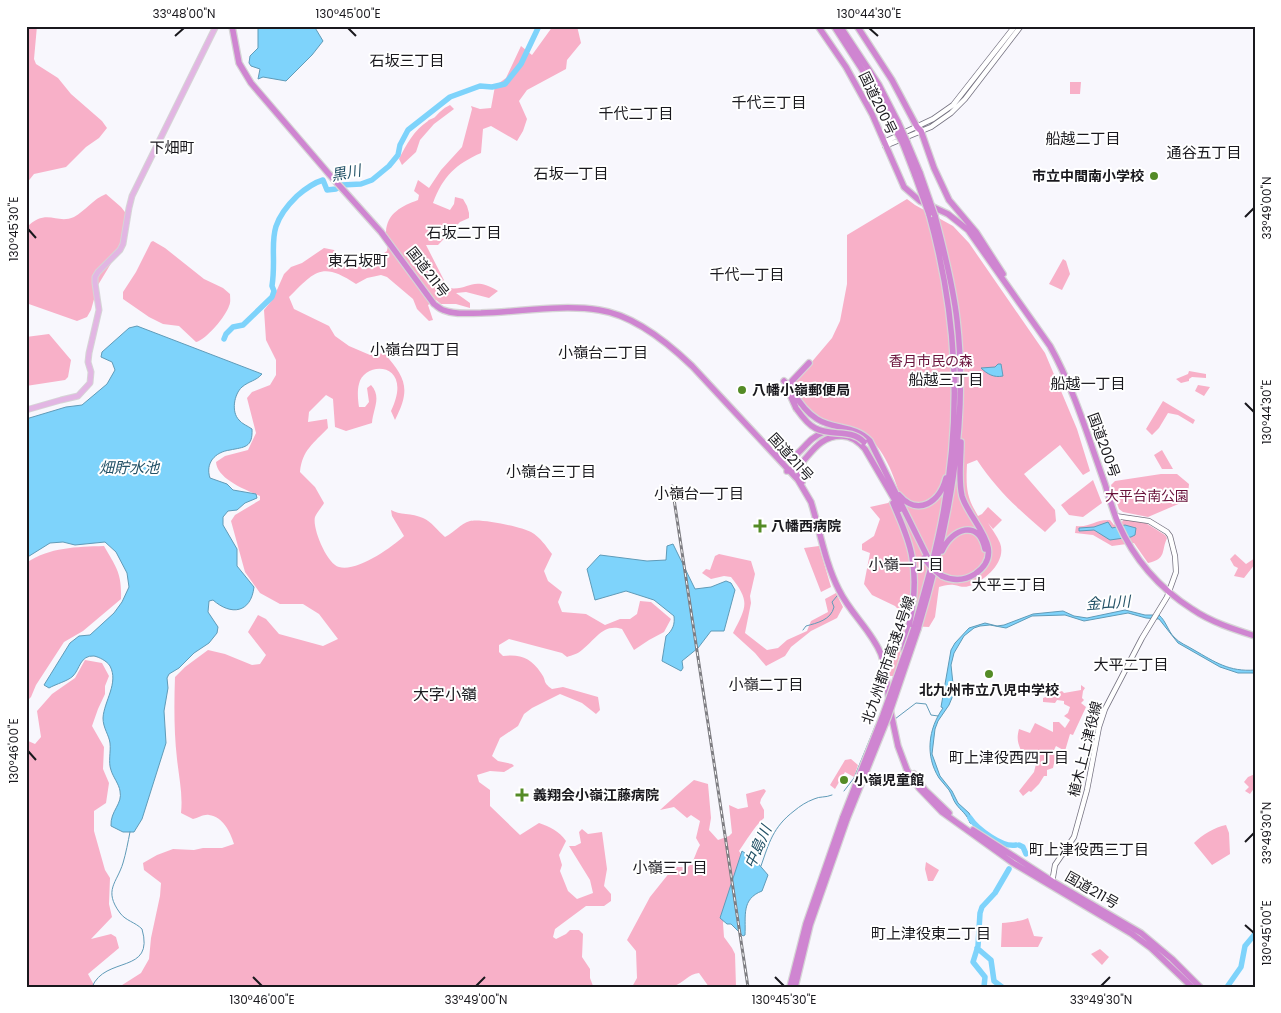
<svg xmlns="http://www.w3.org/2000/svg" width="1281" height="1013" font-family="Poppins,'Noto Sans JP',sans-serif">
<rect width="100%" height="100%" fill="#f8f7fd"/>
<path fill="#f8b0c8" d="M 26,26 L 37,26 L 34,59 L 36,64 L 58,78 L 71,94 L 102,121 L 107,128 L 99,138 L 86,147 L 66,167 L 34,174 L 26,184 Z
M 553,26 L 577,26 L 581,43 L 567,60 L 566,69 L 527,90 L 519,101 L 527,119 L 523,131 L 517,141 L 491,126 L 483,129 L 481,153 C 456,164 443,176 433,203 L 450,210 L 454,204 L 455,197 L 463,199 L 467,206 L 469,213 L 469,218 L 460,222 L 438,245 L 426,245 L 448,288 C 471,291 471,275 498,291 L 489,298 L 466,292 L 456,293 L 470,303 L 470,308 L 456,304 L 441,304 L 436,300 L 428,305 L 433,320 L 429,321 L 417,309 L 413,299 L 387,277 L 381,275 L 367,278 L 356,284 C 322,261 315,271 289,297 L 294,309 L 329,326 L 335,336 L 349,346 L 370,355 L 384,353 C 406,378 411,389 395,420 L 391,411 C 415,361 364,360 359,384 C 357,391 358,400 359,407 L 365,407 L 369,402 L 367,388 L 371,385 C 382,397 373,409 372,423 L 346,431 L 335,427 L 333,399 L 326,395 L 309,412 L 308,422 L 327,419 L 328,428 C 314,443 302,450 300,472 L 315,487 L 324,503 C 322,507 317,512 315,517 C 312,528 327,564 339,567 C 357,572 391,548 404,536 L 392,516 L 391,510 C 399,515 412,513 423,518 C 431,521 438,531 445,537 C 455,532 460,524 470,521 C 480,518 522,527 531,532 C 540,537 546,546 552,554 L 544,571 L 548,581 L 562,592 L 558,602 L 562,612 L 586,614 L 605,625 L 620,619 L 630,619 L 637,614 L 640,601 L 651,602 L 671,619 L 664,632 L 649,640 L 634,650 L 622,629 C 603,623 595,640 582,650 C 578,654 572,655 567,657 L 562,653 L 509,639 L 499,645 L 499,652 L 503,656 C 521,654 531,658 541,673 C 547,681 542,682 552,689 L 563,687 L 598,697 L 600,710 L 596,714 L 582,703 L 560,694 L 532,708 L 524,714 L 518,726 L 500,738 L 492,756 L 498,761 L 512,764 L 514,766 L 504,772 L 490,771 L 477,775 L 479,782 L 490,790 L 490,806 L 520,835 L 539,823 C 550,827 559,831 566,841 L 559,855 L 562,865 L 560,871 L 568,891 L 577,899 L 593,893 L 590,880 L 569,846 L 575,846 L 581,843 L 579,832 L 582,829 L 588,834 L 602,832 L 607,869 L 604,886 L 611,894 L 611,901 L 604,906 L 586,906 L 555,929 L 553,937 L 556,939 L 566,934 L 570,930 L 579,930 L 583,934 L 582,957 L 590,969 L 590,978 L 593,986 L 119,987 L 141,973 L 149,959 L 151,938 L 160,896 L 161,883 L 144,870 L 143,863 L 157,855 L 173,849 L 194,850 L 203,848 L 222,848 L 234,844 C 230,831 223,817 209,815 C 204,814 198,818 193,819 L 181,813 C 183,794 179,778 177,759 C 174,732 174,705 175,677 L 185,667 L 208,650 L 225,654 L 252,665 L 260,664 L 266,655 L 248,632 L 258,615 L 266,619 L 279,634 L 323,646 L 338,639 L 319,614 L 303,604 L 280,604 L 260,593 L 245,572 L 231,521 L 235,515 L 260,500 L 260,496 C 246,490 217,479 216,462 L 225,456 L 248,450 L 256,433 L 247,398 L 252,392 L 270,385 L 276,375 L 276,360 L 266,340 L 264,310 L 273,299 L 284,274 L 291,267 L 302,263 L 324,248 L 334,250 L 338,257 L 350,264 C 362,260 378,258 387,251 C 389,241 385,239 386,232 C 387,213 402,206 418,200 L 419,195 L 414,191 L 418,180 L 429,188 L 441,170 L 462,147 L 472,109 L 471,106 L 480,109 L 491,108 L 495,86 L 506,78 L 521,46 L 532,55 Z
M 1070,82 L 1081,82 L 1080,94 L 1070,94 Z
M 450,105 L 454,109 L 434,124 L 420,140 L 416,152 L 402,165 L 399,159 C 406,145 414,130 428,121 C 428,120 434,118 435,117 C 440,112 442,109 450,105 Z
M 106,194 L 121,207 L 128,216 L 127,237 L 98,285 L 91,310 L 87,317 L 77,321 L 26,303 L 26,228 C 47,207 56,225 74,217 C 85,211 93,199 106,194 Z
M 907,199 L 915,205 L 953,226 L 969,243 L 1045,353 L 1077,429 L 1090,471 L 1083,475 L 1060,445 L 1024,474 L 1055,510 L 1056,521 L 1045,532 C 1019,510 996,489 977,460 L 967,464 C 966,487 966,496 978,516 L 982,514 L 988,507 L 1002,520 L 993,529 L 988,523 C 992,529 997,536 1000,543 C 1007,561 985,581 969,586 C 963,588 960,586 954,585 C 949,584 943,586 939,587 L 935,617 L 929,627 L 908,626 L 894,676 L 888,676 L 885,665 L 894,657 L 903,628 L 902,613 L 895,606 L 872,595 L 864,584 L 870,553 L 862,550 L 862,544 L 874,536 L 880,519 L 870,507 L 888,503 L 899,493 C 893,472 881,443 861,432 C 852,426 843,426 832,423 C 812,418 802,402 793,384 L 832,338 L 840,321 L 847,284 L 847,235 Z
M 153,241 L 165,248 L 204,279 L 223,288 L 230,294 C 230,298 231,302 229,306 C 226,316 206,340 196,342 L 179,326 L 163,324 L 149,317 L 123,299 L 123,292 L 136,272 L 151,242 Z
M 1063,259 L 1066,261 L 1070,274 L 1062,290 L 1049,284 Z
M 49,334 L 71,360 L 68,377 L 65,380 L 26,386 L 26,337 Z
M 1189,371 L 1206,374 L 1206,378 L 1192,377 L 1189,379 L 1189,381 L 1181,383 L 1176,379 L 1188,374 Z
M 1198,385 L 1210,387 L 1204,396 L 1195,391 Z
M 1163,401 L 1195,420 L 1193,424 L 1178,415 L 1168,413 L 1159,428 L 1152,435 L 1146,429 Z
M 1162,450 L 1173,469 L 1162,469 L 1154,455 Z
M 1161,474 L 1177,474 L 1189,484 L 1188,495 L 1185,496 L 1183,502 L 1148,517 L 1123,512 L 1119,509 L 1111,485 L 1115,481 Z
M 1093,480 L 1102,503 L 1083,517 L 1069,515 L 1061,505 Z
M 1124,518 L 1144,522 L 1165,535 L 1167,538 C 1161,551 1167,559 1148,563 L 1134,543 L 1112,546 L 1093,535 L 1075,533 L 1076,526 C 1090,528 1095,519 1110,520 L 1114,525 L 1123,521 Z
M 104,546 C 116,567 122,573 121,599 L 83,631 L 64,642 L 36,685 L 31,697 L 26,702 L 26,563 C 50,547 76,547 104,546 Z
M 819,546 L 831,587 L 821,592 L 804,548 Z
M 719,554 L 751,561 L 755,574 L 750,596 L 751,603 L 745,633 L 767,650 L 778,648 L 787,640 L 807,631 L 811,621 L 828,612 L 825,599 L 836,593 L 843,607 L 837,618 L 811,631 L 791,647 L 785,656 L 766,666 L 755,653 L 733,633 C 747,606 750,601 731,577 L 724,576 L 711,579 L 702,573 L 706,569 L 710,570 L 715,556 Z
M 1235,554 L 1246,564 L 1255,558 L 1255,564 L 1244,578 L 1234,576 L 1238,568 L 1234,566 L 1230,559 Z
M 85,660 L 102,663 L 109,676 L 105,686 L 105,694 L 98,709 L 92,726 L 104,747 L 103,769 L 109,783 L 106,803 L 94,811 L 94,831 L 105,870 L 110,878 L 109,904 L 112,917 L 91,939 L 111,934 L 116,937 L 119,948 L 88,974 L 95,987 L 26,987 L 26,740 L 35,744 L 41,737 L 37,711 L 52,694 L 75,678 Z
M 1081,685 L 1085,688 L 1083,691 L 1082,698 L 1084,700 L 1081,703 L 1086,707 L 1073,735 L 1070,734 L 1065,751 L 1056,746 L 1053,752 L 1056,754 L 1053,768 L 1047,770 L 1047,776 L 1044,776 L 1039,784 L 1031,792 L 1029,791 L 1023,796 L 1019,791 L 1034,772 L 1036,764 L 1025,761 C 1021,747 1015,744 1019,729 L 1030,733 L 1035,723 L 1053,732 L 1053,722 L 1059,722 L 1065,728 L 1070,720 L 1064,716 L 1068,713 L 1070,707 L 1064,704 L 1064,701 L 1057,700 L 1055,703 L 1043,702 L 1043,698 L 1062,691 L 1064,693 L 1081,690 Z
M 851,759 L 858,765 L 854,777 L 845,772 L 835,789 L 830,785 L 845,760 Z
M 1255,774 L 1255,787 L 1250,794 L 1245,791 L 1249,787 L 1244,782 L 1248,777 Z
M 694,780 L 708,784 L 711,818 L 709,830 L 718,840 L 729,836 L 732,833 L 729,805 L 738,809 L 748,807 L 746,794 L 764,789 L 766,791 L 761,799 L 760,803 L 764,810 L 764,818 C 753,828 747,840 739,851 L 743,857 L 723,923 L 724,937 L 732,948 L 735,954 L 736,987 L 709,987 L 699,973 C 688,974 684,983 674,986 C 662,990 645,987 632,987 L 637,978 L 636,951 L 627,940 L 650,897 L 674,867 L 688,867 C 695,861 695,853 700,845 L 696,838 L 700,821 L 691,815 L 687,818 L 674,807 L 660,810 C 671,800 682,790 694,780 Z
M 1226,825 L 1229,833 L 1230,854 L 1212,865 L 1194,843 C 1202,835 1215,827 1226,825 Z
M 926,862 L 939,870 L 933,881 L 928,881 L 925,869 Z
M 1028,918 L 1034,936 L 1043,937 L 1038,947 L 1001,947 L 1002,923 C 1010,922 1023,921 1028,918 Z
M 1100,949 L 1109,957 L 1102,965 L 1091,954 Z"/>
<path fill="#7ed3fb" stroke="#609bb8" d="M 258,26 L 314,26 L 323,41 L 312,55 L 286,81 L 263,77 L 258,79 L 260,69 L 251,66 L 249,63 L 250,56 L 258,48 Z
M 137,326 L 262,374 C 256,381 249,381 242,387 C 234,394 231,412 239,420 C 242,424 248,426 252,429 C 253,448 244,447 230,450 C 215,452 205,463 210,478 L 227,484 L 233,490 L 256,494 L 257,498 L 245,503 L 237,510 L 228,511 L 223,517 L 223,525 L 237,549 L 237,566 L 254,587 C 251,613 231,616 213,600 L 209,601 L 208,612 L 218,627 L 217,633 L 209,643 L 194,653 L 179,668 L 169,674 L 167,678 L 168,688 L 164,711 L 166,743 L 142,819 L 134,832 L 123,832 L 111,826 C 110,811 123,804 120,791 C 119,784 113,777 111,770 C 108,762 111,752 110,743 C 109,735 103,728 103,718 C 104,701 119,683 110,666 C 107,661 99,657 94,656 C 80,655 80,669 73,676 C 68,681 56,684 49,688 L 44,685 L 70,643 L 79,636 L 90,635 L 114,613 L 122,602 L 129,587 L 127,573 L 116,552 L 105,542 L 75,545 L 63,542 L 50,543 L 26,558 L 26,419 L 66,407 L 82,405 L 107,384 L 115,370 L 112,362 L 101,357 L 102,352 L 129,328 Z
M 998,364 L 1001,364 L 1003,376 C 994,378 987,374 981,368 L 995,367 Z
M 1108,522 L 1112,528 L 1125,525 L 1136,528 L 1135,535 L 1131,537 L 1110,540 L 1094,530 L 1079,531 L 1079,528 L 1094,527 Z
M 673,544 L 695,589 L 711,587 L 726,581 L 731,583 L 735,590 L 724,631 L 711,631 L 698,648 L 682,661 L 683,668 L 681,671 L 662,661 L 666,636 C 673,630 675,624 674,616 L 654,600 L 626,591 L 595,600 L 587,569 L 600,555 L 647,561 L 666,560 L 667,546 Z
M 1125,610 L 1145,615 L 1159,615 C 1166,621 1168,631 1174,637 C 1179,643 1188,646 1194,650 C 1215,662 1229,672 1255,670 L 1255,673 L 1238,673 L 1220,667 L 1178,643 L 1159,619 L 1146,618 L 1128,613 L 1084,621 L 1065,615 L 1032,616 L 1006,628 L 990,625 L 980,626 L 974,628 L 964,636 L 954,653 L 951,665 L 954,693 L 949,705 L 938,721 L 935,729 L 932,754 L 940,776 L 952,791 L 958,803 L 969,813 L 976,825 L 970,823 C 967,814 961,811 956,804 C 953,800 952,795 949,790 C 946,786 942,782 939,778 C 925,756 928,729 943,708 L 941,707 L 951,650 L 955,643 L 969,628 L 985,623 L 997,626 L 1004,625 L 1033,614 L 1063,611 L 1074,616 L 1087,618 Z
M 742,851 L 756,861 L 768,875 L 762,891 C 741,899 746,916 745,935 L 743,936 L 731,924 L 727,924 L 720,918 Z"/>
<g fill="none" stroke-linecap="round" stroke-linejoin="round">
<path stroke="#609bb8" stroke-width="1" d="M 803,630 L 806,626 C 817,623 831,620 834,607 L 832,602 L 837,596
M 895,719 L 916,703 L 926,704 L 931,715 L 938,716
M 844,791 L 854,778 L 876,724 L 877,723
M 761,866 C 769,843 773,827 794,811 C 800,806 806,802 814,799 C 820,796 825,798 832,795
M 92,987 C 105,955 155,975 142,929 C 135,922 126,921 120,913 C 103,890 117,883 123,863 C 126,853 128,842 130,832"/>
<path stroke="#7ed3fb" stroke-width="5.5" d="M 224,339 L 226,334 L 233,327 L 243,325 L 272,297 L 274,291 L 272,286 C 278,246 262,230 297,196 C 305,189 313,183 323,180 L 327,190 L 336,189 L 342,185 L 361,184 L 372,180 L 389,166 L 398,155 L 400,145 L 408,130 L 450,97 L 480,86 L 492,87 L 505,84 L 521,64 L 539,26
M 970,818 C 977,829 1003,848 1016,845
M 1019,845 L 1023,847 L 1026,854
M 977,948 L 991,960 L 994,981 L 1002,987
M 984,987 L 985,977 L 973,962 L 978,946 L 980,913 L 982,907 L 995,893 L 1009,869
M 1227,987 L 1241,967 L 1245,946 L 1255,934"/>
<defs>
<path id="secondary" d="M 884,142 L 933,119 L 953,105 L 1015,26
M 885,146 L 931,127 L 951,113 L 965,99 L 1021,26
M 1052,883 L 1055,865 L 1074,837 L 1087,790 L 1099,727 L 1105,709 L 1142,638 L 1167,597 L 1176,572 L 1175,556 L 1170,536 L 1167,532 L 1149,521 L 1115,516"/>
<path id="primary" d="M 26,410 L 61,400 L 78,396 L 90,383 L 91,372 L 88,362 L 89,353 L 99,310 L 95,283 L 95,277 L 98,272 L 120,250 L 123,244 L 129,208 L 132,196 L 216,26"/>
<path id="highway" d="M 232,26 L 239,63 L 251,83 L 329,174 L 381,232 L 434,304 C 437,306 440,309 443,310 C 455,315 469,313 481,313 C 519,312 562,304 599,310 C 634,315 667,342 692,366 L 798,480 L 811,502 C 820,531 825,563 839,590 C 850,613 871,630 881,654 C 886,668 887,685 889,700
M 818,26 L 846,67 L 872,114 L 904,187 L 920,201 L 948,214 L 968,230 L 1050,346 C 1074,389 1088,437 1105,484 C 1109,497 1113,511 1118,523 C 1134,559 1159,588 1192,609 C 1211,622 1233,629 1255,636
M 834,26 L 874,88 L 893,125
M 840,26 L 879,85 L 898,122
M 857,26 L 892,80 L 917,127 L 921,131 L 934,168 L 949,200 L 976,232 L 1003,274
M 907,142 L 920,173
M 903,144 L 915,175
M 784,381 C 795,393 802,410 817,419 C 834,430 855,425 870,441 L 927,556
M 787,388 L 796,408
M 793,389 L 792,381 L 809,363
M 777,455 C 793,466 801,448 812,439 C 817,435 821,433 826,431
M 787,471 C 806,470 812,435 842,436 C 852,436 859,442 865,449 L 900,509
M 802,482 L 799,473 L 803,463
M 899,495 C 918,517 940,502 946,478
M 893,503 C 900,520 909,538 912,557 C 918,589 911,618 904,649
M 942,551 C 952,528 979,519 985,549
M 942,576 C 953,581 964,581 975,574 C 1009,551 969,521 962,496 C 958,480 961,460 961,442
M 914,628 C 925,591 936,553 943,514 C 962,411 957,315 929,214
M 918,629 C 948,529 969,425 957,320 C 953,285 944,250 935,216
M 890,709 L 898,746 L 907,770 L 919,788 L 942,812 L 1013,863 L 1132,934 L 1151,948 L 1192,987
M 914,774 L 925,790 L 949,813
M 973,830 L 1052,881 L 1141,933 L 1172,959 L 1200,987
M 790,987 L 806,924 L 843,817
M 795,987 L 810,925 L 847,819"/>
</defs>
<use href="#secondary" stroke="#757280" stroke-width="6"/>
<use href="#primary" stroke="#d6d5d6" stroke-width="7"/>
<use href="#highway" stroke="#d6d5d6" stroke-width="8"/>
<use href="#secondary" stroke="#fff" stroke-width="4.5"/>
<use href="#primary" stroke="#e2b6e3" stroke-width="5"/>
<use href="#highway" stroke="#cf85d1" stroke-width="5.5"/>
<defs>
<path id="rail" d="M 672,486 L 748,987"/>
</defs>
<use href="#rail" stroke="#7e7d82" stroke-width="3"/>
<use href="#rail" stroke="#fff" stroke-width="1" stroke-dasharray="4" stroke-linecap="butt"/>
<defs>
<path id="highway-bridge" d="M 898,122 L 907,142
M 893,125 L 903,144
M 920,173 L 935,216
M 915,175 L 929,214
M 796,408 C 801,415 807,424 815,428 C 832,437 850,428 864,442
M 924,558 L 932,568 L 942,576
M 843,817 L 883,715 L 914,628
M 847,819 L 888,717 L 918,629"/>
</defs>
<use href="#highway-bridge" stroke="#d6d5d6" stroke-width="8" stroke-linecap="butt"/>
<use href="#highway-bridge" stroke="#cf85d1" stroke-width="5.5"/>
</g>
<path fill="none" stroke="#19181d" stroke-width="2" d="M 348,28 L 356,36M 869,28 L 878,36M 175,36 L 184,28M 1245,217 L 1254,208M 28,229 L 36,238M 1245,403 L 1254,412M 28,751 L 36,760M 1245,842 L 1254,833M 1245,925 L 1254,933M 253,977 L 262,986M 775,977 L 784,986M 476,986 L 485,977M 1101,986 L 1110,977"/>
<g fill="#548b26" stroke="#fff" stroke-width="2">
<circle cx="1154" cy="176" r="5"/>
<circle cx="742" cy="390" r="5"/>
<path d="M757.5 518.5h5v5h5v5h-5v5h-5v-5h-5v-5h5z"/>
<circle cx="989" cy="674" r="5"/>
<circle cx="844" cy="780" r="5"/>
<path d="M519.5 787.5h5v5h5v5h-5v5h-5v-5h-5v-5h5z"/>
</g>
<g text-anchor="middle" stroke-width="4" stroke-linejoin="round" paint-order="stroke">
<g font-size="14" fill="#19181d" stroke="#fff">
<text transform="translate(878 103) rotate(64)" y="5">国道200号</text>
<text transform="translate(428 272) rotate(52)" y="5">国道211号</text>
<text transform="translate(1104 445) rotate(70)" y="5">国道200号</text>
<text transform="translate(791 457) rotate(48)" y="5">国道211号</text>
<text transform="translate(888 660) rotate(-71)" y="5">北九州都市高速4号線</text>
<text transform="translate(1085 749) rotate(-76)" y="5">植木上上津役線</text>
<text transform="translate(1092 890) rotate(30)" y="5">国道211号</text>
</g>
<g font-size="14" font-weight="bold" fill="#19181d" stroke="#fff" text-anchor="start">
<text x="1144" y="181" text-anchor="end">市立中間南小学校</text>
<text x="752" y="395">八幡小嶺郵便局</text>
<text x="771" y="531">八幡西病院</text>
<text x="989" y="695" text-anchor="middle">北九州市立八児中学校</text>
<text x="854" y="785">小嶺児童館</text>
<text x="533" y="800">義翔会小嶺江藤病院</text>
</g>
<g font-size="14" fill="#68113a" stroke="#fff">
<text x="931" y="366">香月市民の森</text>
<text x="1147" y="501">大平台南公園</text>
</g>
<g font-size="15" fill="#19181d" stroke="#fff">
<text x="407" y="66">石坂三丁目</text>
<text x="769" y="108">千代三丁目</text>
<text x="636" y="119">千代二丁目</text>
<text x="1083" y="144">船越二丁目</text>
<text x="172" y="153">下畑町</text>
<text x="1204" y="158">通谷五丁目</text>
<text x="571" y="179">石坂一丁目</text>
<text x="464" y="238">石坂二丁目</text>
<text x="358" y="266">東石坂町</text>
<text x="747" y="280">千代一丁目</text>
<text x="415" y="355">小嶺台四丁目</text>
<text x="603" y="358">小嶺台二丁目</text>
<text x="946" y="385">船越三丁目</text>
<text x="1088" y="389">船越一丁目</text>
<text x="551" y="477">小嶺台三丁目</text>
<text x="699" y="499">小嶺台一丁目</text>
<text x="906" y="570">小嶺一丁目</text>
<text x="1009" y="590">大平三丁目</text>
<text x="1131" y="670">大平二丁目</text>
<text x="766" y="690">小嶺二丁目</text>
<text x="1009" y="763">町上津役西四丁目</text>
<text x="1089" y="855">町上津役西三丁目</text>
<text x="670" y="873">小嶺三丁目</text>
<text x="931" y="939">町上津役東二丁目</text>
</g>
<g font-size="15" font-style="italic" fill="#235267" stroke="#fff">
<text transform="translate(346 173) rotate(-11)" y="5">黒川</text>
<text x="129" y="473">畑貯水池</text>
<text transform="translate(1108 603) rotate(-4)" y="5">金山川</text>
<text transform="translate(758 847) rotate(-66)" y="5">中島川</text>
</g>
<g font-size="16" fill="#19181d" stroke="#fff">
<text x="445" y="700">大字小嶺</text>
</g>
</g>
<rect width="1281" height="1013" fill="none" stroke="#ffffff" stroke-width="55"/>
<rect x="28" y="28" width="1226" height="958" fill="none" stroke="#19181d" stroke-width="2"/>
<g font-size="12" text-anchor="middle" fill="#19181d">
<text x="184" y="18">33°48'00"N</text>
<text x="348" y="18">130°45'00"E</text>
<text x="869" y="18">130°44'30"E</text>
<text transform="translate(1267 208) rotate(-90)" y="4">33°49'00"N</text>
<text transform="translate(14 229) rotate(-90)" y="4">130°45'30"E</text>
<text transform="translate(1267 412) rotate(-90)" y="4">130°44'30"E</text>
<text transform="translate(14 751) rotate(-90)" y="4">130°46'00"E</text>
<text transform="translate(1267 833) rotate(-90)" y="4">33°49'30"N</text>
<text transform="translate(1267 933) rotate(-90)" y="4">130°45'00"E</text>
<text x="262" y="1004">130°46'00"E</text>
<text x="476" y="1004">33°49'00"N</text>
<text x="784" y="1004">130°45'30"E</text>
<text x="1101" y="1004">33°49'30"N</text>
</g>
</svg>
